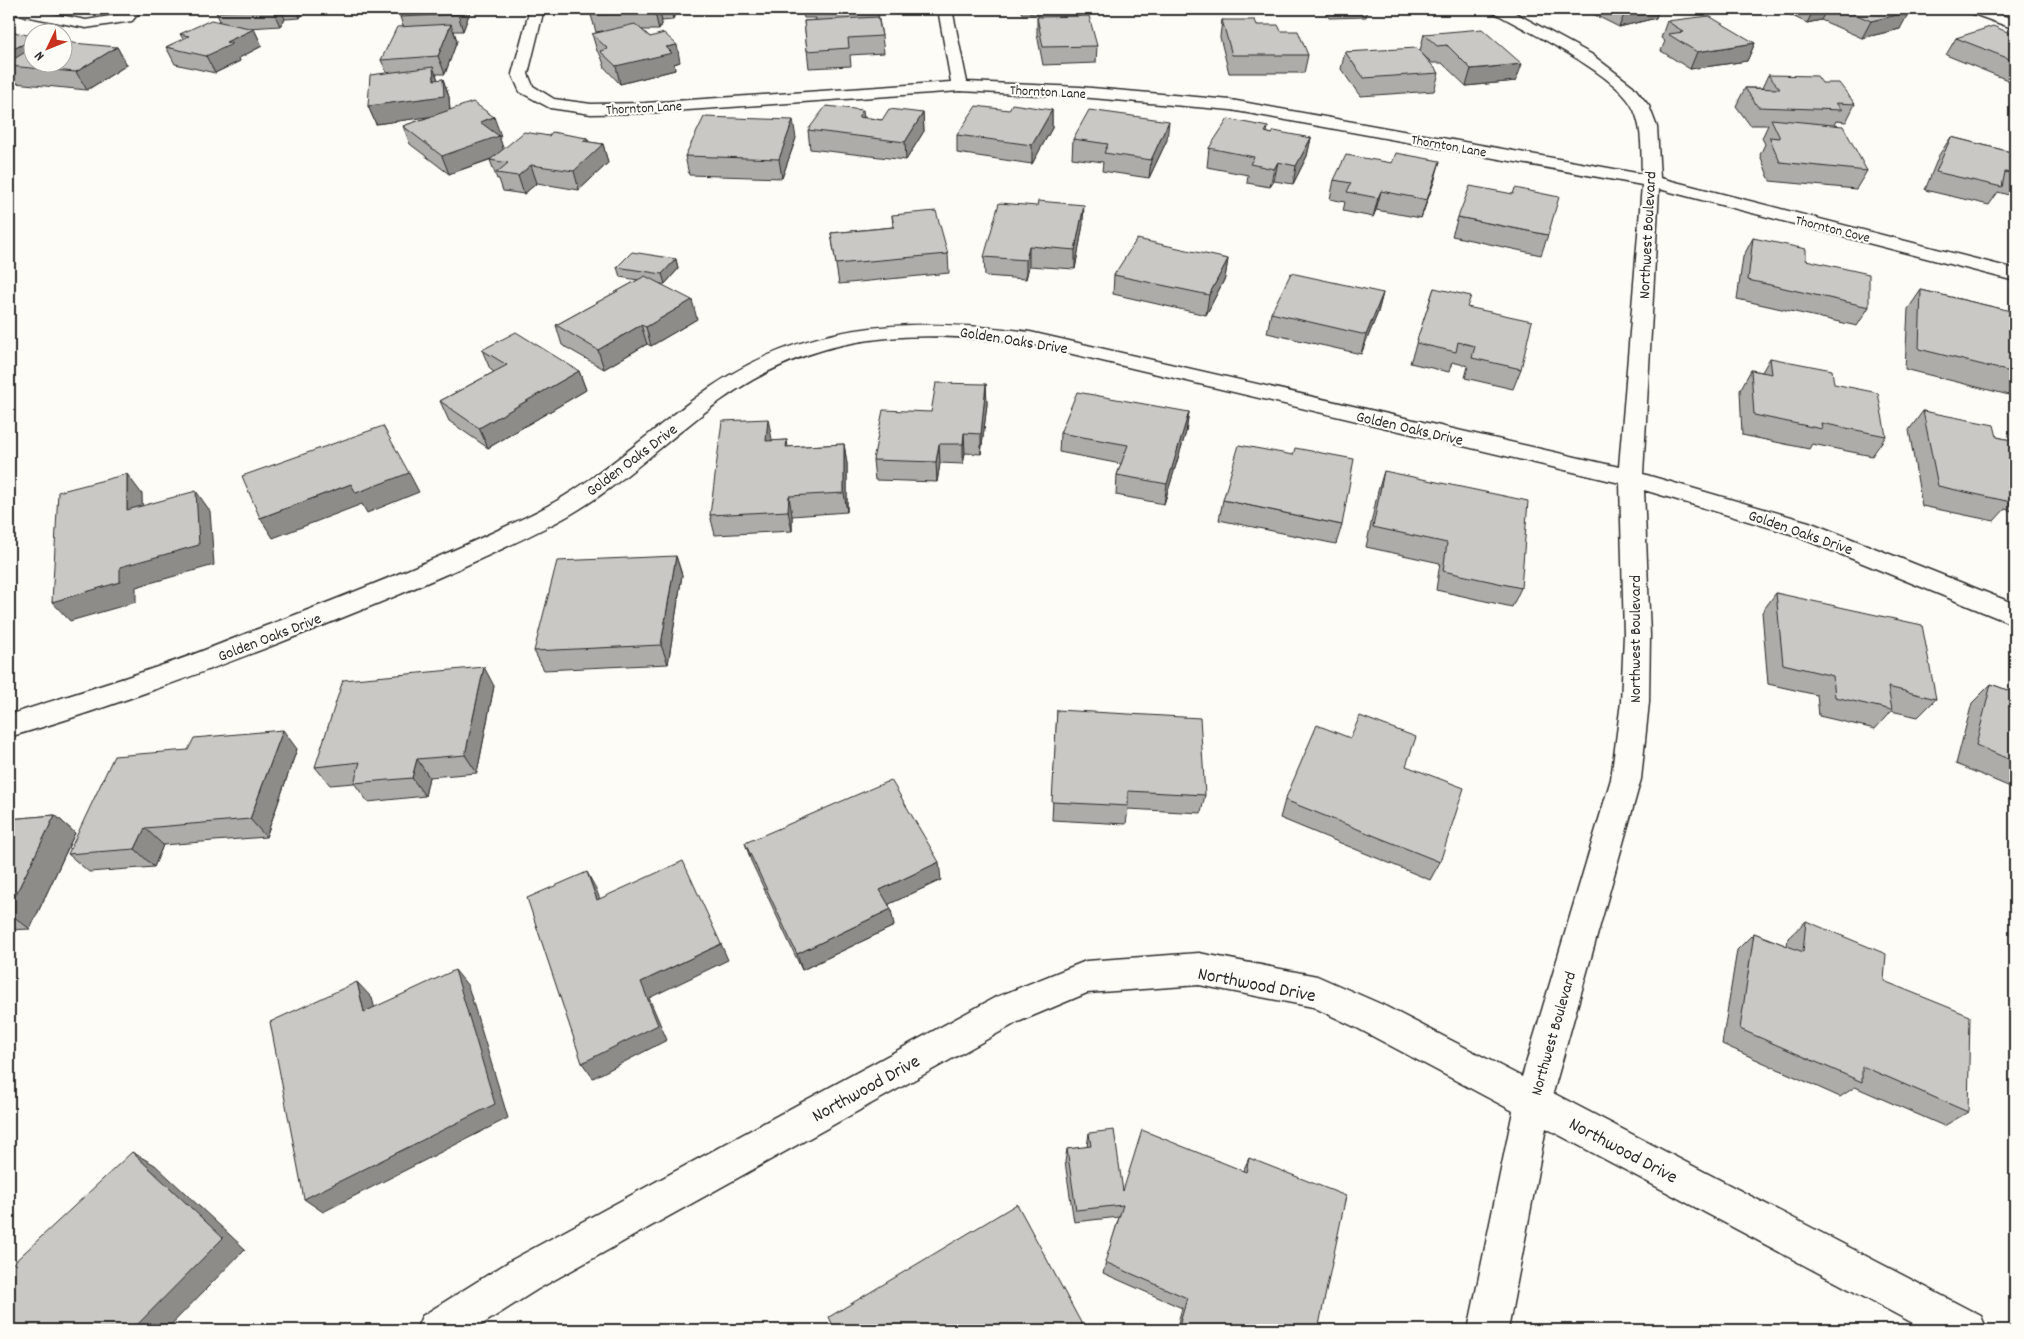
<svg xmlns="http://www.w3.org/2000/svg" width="2024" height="1339" font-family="Dekko,sans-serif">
<rect width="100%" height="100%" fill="#fdfcf7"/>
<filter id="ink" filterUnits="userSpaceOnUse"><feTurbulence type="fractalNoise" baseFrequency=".02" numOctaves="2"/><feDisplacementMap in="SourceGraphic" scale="10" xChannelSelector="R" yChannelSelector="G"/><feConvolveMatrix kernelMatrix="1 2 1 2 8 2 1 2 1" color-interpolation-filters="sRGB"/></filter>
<g filter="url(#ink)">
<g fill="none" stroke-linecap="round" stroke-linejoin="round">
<defs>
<path id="minor" d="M 9,9 L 29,9 L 86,20 L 122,14 L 127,9 L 142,9 L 132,21 L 86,28 L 9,13 Z
M 530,9 L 544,9 L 528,74 L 533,86 L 554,99 L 591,104 L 645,103 L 951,82 L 938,9 L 952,9 L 967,82 L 1080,87 L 1231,100 L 1642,174 C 1641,152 1643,130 1634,110 C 1620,75 1527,31 1493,12 L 1491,9 L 1508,9 L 1591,54 L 1633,86 L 1649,106 L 1657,127 L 1660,178 L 2015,269 L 2015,281 L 1659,189 L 1643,474 L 1809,522 L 2015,604 L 2015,625 L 1791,534 L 1644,490 L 1650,635 L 1649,702 L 1641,779 L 1553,1093 L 1981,1316 L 1987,1330 L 1926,1330 L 1546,1128 L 1508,1330 L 1468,1330 L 1513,1111 L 1359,1029 L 1313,1007 L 1199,985 L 1087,993 L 1018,1022 L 538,1289 L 473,1330 L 416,1330 L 422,1316 L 510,1261 L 994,998 L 1086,961 L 1199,953 L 1317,976 L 1383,1005 L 1522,1077 L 1611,779 L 1621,702 L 1624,635 L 1620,483 L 1030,344 C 905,328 809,331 705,412 C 653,452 607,498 547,527 C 460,571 370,607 279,643 C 190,677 100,711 9,737 L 9,715 C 60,698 112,683 163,665 C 197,654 229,640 263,627 C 352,594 440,558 526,517 C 588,488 636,443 690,402 C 795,321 903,316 1030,332 L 1619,467 L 1642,185 L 1231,110 L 1080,97 L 960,91 L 645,113 L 591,114 L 550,108 L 520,92 L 512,74 Z
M 1966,9 L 1986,9 L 2015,20 L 2015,29 L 1968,12 Z"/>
</defs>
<use href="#minor" stroke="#2b2b2b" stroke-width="3"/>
<use href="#minor" fill="#fdfcf7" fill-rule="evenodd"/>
</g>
<path fill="#adaca9" stroke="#2b2b2b" d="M 218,9 L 305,9 L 300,18 L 285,19 L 280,26 L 249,28 L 254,29 L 262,46 L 239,58 L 240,61 L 215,73 L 175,64 L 166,47 L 183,39 L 180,34 L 220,21 L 216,12 Z
M 403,9 L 471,9 L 463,31 L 454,31 L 457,41 L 445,74 L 436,74 L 438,80 L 443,79 L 449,97 L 450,110 L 501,136 L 499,136 L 503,149 L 549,136 L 587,138 L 589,142 L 603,144 L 608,163 L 579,190 L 537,183 L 524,194 L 503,191 L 499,179 L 497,179 L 490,160 L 492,159 L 449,174 L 410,144 L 403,126 L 432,116 L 376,124 L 368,106 L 387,73 L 381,60 L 403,26 L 400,17 Z
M 594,9 L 676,9 L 673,20 L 662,21 L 659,30 L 642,30 L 680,62 L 674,64 L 675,70 L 620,84 L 605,68 L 601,56 L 597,51 L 592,34 L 603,31 L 596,32 L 591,15 Z
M 802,9 L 878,9 L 879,20 L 882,36 L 884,53 L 850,55 L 851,66 L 809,68 L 804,21 L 816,20 L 816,18 L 804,18 Z
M 1020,9 L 1081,9 L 1080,16 L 1097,46 L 1096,63 L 1043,65 L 1037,34 L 1037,17 L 1038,17 L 1036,13 L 1022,14 Z
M 1323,9 L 1381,9 L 1367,10 L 1366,17 L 1329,18 Z
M 1583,9 L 1659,9 L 1656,18 L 1619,27 Z
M 1788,9 L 1902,9 L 1900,29 L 1862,38 L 1821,20 L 1807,23 L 1786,13 Z
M 1222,20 L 1257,25 L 1281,31 L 1308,55 L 1304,73 L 1229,73 L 1220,37 Z
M 1667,21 L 1755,43 L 1747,61 L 1690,69 L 1661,51 L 1665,41 L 1661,38 Z
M 9,31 L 32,62 L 117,47 L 127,65 L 87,90 L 14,83 L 9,75 Z
M 1424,34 L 1516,81 L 1466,86 L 1442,63 L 1432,63 L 1422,54 L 1439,73 L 1434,91 L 1360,96 L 1341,69 L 1345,52 L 1420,51 Z
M 2015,35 L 2015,83 L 1946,55 L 1956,38 Z
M 1768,75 L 1822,83 L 1855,104 L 1846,122 L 1836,121 L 1834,125 L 1867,171 L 1856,189 L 1770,181 L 1760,155 L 1765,144 L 1762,138 L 1768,125 L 1750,125 L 1736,106 L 1745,88 L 1762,88 Z
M 1052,110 L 1052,128 L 1032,164 L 957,153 L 957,135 Z
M 923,113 L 924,131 L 906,160 L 810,149 L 808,130 L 864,117 L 882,120 Z
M 1268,127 L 1267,133 L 1311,138 L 1307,156 L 1293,184 L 1274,181 L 1270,187 L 1247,183 L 1248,175 L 1207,167 L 1209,148 Z
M 1951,137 L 2015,153 L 2015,197 L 1998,192 L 1989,205 L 1925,190 L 1939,155 Z
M 796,138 L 782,178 L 689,175 L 685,156 Z
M 1073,139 L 1167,140 L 1149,178 L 1102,171 L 1103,162 L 1072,158 Z
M 1435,179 L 1421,218 L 1376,210 L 1373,217 L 1343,211 L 1345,202 L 1330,199 L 1334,180 Z
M 892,215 L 948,254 L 949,273 L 839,284 L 831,233 L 893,227 Z
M 1458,217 L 1548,235 L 1541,255 L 1452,236 Z
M 1083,224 L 1075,269 L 1029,266 L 1026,279 L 985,276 L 984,257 Z
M 1753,238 L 1806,260 L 1869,307 L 1857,326 L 1737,299 L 1743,257 Z
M 676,259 L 678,269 L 665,284 L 660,284 L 697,319 L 651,346 L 647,344 L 604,369 L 562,345 L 556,325 L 638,280 L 620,277 L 617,267 Z
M 1228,259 L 1225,278 L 1206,315 L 1113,294 L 1114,275 Z
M 1434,288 L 1467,307 L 1521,369 L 1513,389 L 1465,378 L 1468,366 L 1452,362 L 1449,372 L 1410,363 Z
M 1921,290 L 2015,312 L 2015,393 L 2013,396 L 1905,369 L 1908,309 Z
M 1383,293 L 1378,312 L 1361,354 L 1267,333 L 1271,313 Z
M 482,350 L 579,371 L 586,390 L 488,448 L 449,421 L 440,401 L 494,372 L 490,369 Z
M 1770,358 L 1834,384 L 1886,436 L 1872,456 L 1812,444 L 1809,449 L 1742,435 L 1740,390 L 1751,370 L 1762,372 Z
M 986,384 L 987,404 L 981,454 L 965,453 L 963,464 L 940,463 L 937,482 L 875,480 L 873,460 L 931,412 Z
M 1923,411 L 1997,437 L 2015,441 L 2015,512 L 2005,509 L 1994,521 L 1922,506 L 1909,430 Z
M 1189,412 L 1186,432 L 1164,504 L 1116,495 L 1117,475 L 1121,464 L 1059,452 L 1060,433 Z
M 772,439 L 772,441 L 787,440 L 788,447 L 844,444 L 847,464 L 847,512 L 792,516 L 792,531 L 715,535 L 710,515 Z
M 1384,471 L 1521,588 L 1512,607 L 1436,590 L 1440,563 L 1366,547 L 1378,491 Z
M 1223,500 L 1342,525 L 1336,544 L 1219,520 Z
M 676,556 L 682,575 L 668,664 L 544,670 L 534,651 Z
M 1776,593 L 1936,699 L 1918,717 L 1891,711 L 1875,729 L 1819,716 L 1817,695 L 1768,684 L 1762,612 Z
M 1991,684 L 2015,693 L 2015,789 L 1956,764 L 1972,703 Z
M 494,686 L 477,773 L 429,777 L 425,796 L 368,802 L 354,783 L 330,785 L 315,767 Z
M 1057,710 L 1205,795 L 1201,813 L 1128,809 L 1126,824 L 1052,820 Z
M 297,749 L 266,837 L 163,845 L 154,867 L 89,872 L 68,854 Z
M 1406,766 L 1440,862 L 1430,880 L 1280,818 L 1285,800 Z
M 55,815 L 75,833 L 30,929 L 9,930 L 9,819 Z
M 745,843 L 941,880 L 889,904 L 894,926 L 802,970 L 751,861 Z
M 1806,921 L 1884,981 L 1968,1112 L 1944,1126 L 1855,1087 L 1840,1097 L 1722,1044 L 1737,950 L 1754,933 L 1787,946 L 1788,938 Z
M 2015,1064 L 2015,1164 L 2012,1066 Z
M 1089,1133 L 1123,1191 L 1243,1171 L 1249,1158 L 1318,1330 L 1176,1330 L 1182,1308 L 1103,1273 L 1119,1217 L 1074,1222 L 1065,1162 L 1067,1149 L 1087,1147 Z"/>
<path fill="#8d8c89" stroke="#2b2b2b" d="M 272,9 L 281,9 L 285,19 L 280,26 Z
M 296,9 L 305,9 L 300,18 Z
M 459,9 L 471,9 L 463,31 L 458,14 Z
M 657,9 L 659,9 L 662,21 L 659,30 L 655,13 Z
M 671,9 L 676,9 L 673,20 Z
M 1630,9 L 1659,9 L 1656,18 L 1619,27 L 1626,10 Z
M 1814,9 L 1827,9 L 1821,20 L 1807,23 Z
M 1909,12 L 1900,29 L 1862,38 L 1871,21 Z
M 451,24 L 457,41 L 445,74 L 438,56 Z
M 254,29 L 262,46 L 239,58 L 240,61 L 215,73 L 206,56 L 226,42 Z
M 32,40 L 33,62 L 9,66 L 9,51 Z
M 1755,43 L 1747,61 L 1690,69 L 1697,52 Z
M 677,45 L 680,62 L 674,64 L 675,70 L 620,84 L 616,66 L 666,47 Z
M 117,47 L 127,65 L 87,90 L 76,72 Z
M 1522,64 L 1516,81 L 1466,86 L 1471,69 Z
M 433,67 L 440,85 L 443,79 L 449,97 L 450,114 L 376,124 L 368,106 L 434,80 Z
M 863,110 L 865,128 L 858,117 Z
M 1052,110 L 1052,128 L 1032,164 L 1032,145 Z
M 923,113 L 924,131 L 906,160 L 905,142 Z
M 494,117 L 501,136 L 499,136 L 505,154 L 449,174 L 442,156 L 480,122 Z
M 793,120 L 796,138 L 782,178 L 779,159 Z
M 1169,121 L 1167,140 L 1149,178 L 1151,160 Z
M 587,138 L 592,154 L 603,144 L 608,163 L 579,190 L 574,171 L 583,141 Z
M 1311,138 L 1307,156 L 1293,184 L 1296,166 Z
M 1440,161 L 1435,179 L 1421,218 Z
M 1278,162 L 1274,181 L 1270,187 L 1274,169 Z
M 531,165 L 537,183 L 524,194 L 518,176 Z
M 1381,191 L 1376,210 L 1373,217 L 1378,198 Z
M 1084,205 L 1083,224 L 1075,269 L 1075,250 Z
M 1029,246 L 1029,266 L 1026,279 L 1026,260 Z
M 676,259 L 678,269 L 665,284 L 662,274 Z
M 1228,259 L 1225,278 L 1206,315 L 1209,295 Z
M 1383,293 L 1378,312 L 1361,354 L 1366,335 Z
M 692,300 L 697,319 L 651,346 L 646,327 Z
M 641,325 L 647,344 L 604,369 L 598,350 Z
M 579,371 L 586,390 L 488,448 L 479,428 Z
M 986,384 L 987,404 L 981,454 L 981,434 Z
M 1189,412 L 1186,432 L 1164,504 L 1167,484 Z
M 768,419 L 772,439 L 770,461 L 766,441 Z
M 964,433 L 965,453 L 963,464 L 963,444 Z
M 844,444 L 847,464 L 847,512 L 844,493 Z
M 939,444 L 940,463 L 937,482 L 936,462 Z
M 409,473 L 419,492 L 367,513 L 362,504 L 273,538 L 260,518 L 351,484 Z
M 127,474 L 142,494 L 143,529 L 127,510 Z
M 196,491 L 210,511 L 214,565 L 136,587 L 136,602 L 70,621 L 52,602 L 120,567 Z
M 789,496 L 792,516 L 792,531 L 788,511 Z
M 676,556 L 682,575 L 668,664 L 661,645 Z
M 484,667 L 494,686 L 477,773 L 465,755 Z
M 283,730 L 297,749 L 266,837 L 250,819 Z
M 417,759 L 429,777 L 425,796 L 412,778 Z
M 55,815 L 75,833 L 30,929 L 9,913 L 9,908 Z
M 145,828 L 163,845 L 154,867 L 135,849 Z
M 939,862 L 941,880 L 883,907 L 880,890 Z
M 587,872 L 596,889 L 607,917 L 597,900 Z
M 891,909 L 894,926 L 802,970 L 797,954 Z
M 721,944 L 728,960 L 649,998 L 667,1040 L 593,1078 L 582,1063 L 641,982 Z
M 455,970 L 468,986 L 508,1118 L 323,1212 L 304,1199 Z
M 357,982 L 372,998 L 380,1028 L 364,1012 Z
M 132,1152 L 155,1165 L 245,1249 L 166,1330 L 132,1330 Z"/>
<path fill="#c9c8c4" stroke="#2b2b2b" d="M 218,9 L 273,9 L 216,12 Z
M 403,9 L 459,9 L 458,14 L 400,17 Z
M 594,9 L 657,9 L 655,13 L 591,15 Z
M 815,9 L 858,9 L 816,11 Z
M 1843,9 L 1902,9 L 1909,12 L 1871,21 Z
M 1089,16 L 1097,46 L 1043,47 L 1037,17 Z
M 1709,16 L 1755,43 L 1697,52 L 1668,34 L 1684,32 L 1667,21 Z
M 878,17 L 882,36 L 848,38 L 849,48 L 807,51 L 804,21 Z
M 211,20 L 254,29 L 226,42 L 232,44 L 206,56 L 166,47 L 189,36 L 180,34 Z
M 1222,20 L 1255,20 L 1257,25 L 1278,25 L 1281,31 L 1298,31 L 1308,55 L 1232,55 Z
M 451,24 L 438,56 L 381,60 L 397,27 Z
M 635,24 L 650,37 L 664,33 L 677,45 L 666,47 L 672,53 L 616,66 L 600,51 L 608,49 L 592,34 Z
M 1993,26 L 2015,35 L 2015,61 L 1956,38 Z
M 1482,29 L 1522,64 L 1471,69 L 1447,45 L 1437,46 L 1424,34 Z
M 9,31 L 32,36 L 32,40 L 9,51 Z
M 62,42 L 117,47 L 76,72 L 9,66 L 9,62 L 32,48 L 32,62 L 62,62 Z
M 1417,48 L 1439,73 L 1364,78 L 1345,52 Z
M 433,67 L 434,80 L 443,79 L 444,96 L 368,106 L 370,75 Z
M 1768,75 L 1817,76 L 1822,83 L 1839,83 L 1855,104 L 1836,103 L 1842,110 L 1758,107 L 1745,88 L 1780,89 Z
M 473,102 L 494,117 L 480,122 L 499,136 L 442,156 L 403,126 Z
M 1012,104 L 1052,110 L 1032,145 L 957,135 L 976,106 L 1009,110 Z
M 826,106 L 863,110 L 858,117 L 882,120 L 889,109 L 923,113 L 905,142 L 808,130 Z
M 1089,110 L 1169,121 L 1151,160 L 1104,153 L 1108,144 L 1073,139 Z
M 704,117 L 793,120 L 779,159 L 685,156 Z
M 1228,119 L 1268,127 L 1265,132 L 1272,134 L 1274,131 L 1311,138 L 1296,166 L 1278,162 L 1274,169 L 1250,164 L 1254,157 L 1209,148 Z
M 1771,119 L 1843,126 L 1867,171 L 1780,162 L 1769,137 L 1780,138 Z
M 524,132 L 549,136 L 552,132 L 587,138 L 583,141 L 603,144 L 574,171 L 531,165 L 518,176 L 496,173 L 508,163 L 490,160 Z
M 1951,137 L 2015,153 L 2015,174 L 2005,172 L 2002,187 L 1936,172 Z
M 1396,153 L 1440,161 L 1427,200 L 1381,191 L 1378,198 L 1347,192 L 1351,183 L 1334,180 L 1346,155 L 1392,163 Z
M 1470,186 L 1513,194 L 1515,188 L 1559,197 L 1548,235 L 1458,217 Z
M 1038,201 L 1084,205 L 1075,250 L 1029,246 L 1026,260 L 984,257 L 999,203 L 1037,206 Z
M 936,211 L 948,254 L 836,264 L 831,233 L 894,227 L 892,215 Z
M 1753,238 L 1806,249 L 1806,260 L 1869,274 L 1869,307 L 1748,280 Z
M 1137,239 L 1228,259 L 1209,295 L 1114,275 Z
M 632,252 L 676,259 L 662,274 L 617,267 Z
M 1291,273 L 1383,293 L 1366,335 L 1271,313 Z
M 645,276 L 692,300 L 646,327 L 641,325 L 598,350 L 556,325 Z
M 1434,288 L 1471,296 L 1467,307 L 1532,321 L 1521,369 L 1472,358 L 1475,346 L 1458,342 L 1456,352 L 1416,343 Z
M 1921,290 L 2015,312 L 2015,373 L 1919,349 Z
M 516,332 L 579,371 L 479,428 L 440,401 L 507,365 L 482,350 Z
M 1770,358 L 1832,370 L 1834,384 L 1878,393 L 1886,436 L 1821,423 L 1822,429 L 1754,415 L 1751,370 L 1772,374 Z
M 936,383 L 986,384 L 981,434 L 964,433 L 963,444 L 939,444 L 936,462 L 873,460 L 883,410 L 931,412 Z
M 1077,392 L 1189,412 L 1167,484 L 1117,475 L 1128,445 L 1060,433 Z
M 1923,411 L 1994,425 L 1997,437 L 2015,441 L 2015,488 L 2008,486 L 2011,502 L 1938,486 Z
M 768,419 L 766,441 L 787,440 L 786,447 L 844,444 L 844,493 L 789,496 L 788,511 L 710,515 L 722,421 Z
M 383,426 L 409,473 L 356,493 L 351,484 L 260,518 L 242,476 Z
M 1239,445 L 1293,455 L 1295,448 L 1354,459 L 1342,525 L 1223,500 Z
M 1384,471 L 1528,501 L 1521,588 L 1443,571 L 1447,543 L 1373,527 Z
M 127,474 L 127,510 L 196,491 L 199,545 L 120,567 L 120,582 L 52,602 L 58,492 Z
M 676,556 L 661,645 L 534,651 L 557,561 Z
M 1776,593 L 1922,625 L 1936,699 L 1888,687 L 1892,710 L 1835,697 L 1833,676 L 1783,664 Z
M 484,667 L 465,755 L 417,759 L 412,778 L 354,783 L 360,762 L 315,767 L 343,680 Z
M 1991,684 L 2015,693 L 2015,762 L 1976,745 Z
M 1057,710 L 1200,718 L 1205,795 L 1128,791 L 1128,806 L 1052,802 Z
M 1360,716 L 1416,737 L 1406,766 L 1464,788 L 1440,862 L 1285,800 L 1317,725 L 1350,738 Z
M 283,730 L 250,819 L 145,828 L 135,849 L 68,854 L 114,756 L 188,750 L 194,738 Z
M 891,780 L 939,862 L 880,890 L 891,909 L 797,954 L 745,843 Z
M 55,815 L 9,908 L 9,819 Z
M 683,861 L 721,944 L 641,982 L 658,1025 L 582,1063 L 527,898 L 587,872 L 597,900 Z
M 1806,921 L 1886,954 L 1884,981 L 1970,1016 L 1968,1112 L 1862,1066 L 1862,1082 L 1740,1029 L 1754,933 L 1803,952 Z
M 455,970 L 495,1104 L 304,1199 L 270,1022 L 357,982 L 364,1012 Z
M 1114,1130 L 1123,1191 L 1142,1130 L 1246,1172 L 1249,1158 L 1346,1196 L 1318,1330 L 1178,1330 L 1187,1298 L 1105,1262 L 1123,1205 L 1076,1210 L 1067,1149 L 1091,1146 L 1089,1133 Z
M 132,1152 L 223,1238 L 132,1330 L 9,1330 L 9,1267 Z
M 1017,1204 L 1085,1330 L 835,1330 L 829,1317 Z"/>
</g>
<g text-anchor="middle" stroke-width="4.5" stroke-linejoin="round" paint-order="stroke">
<g font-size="14" fill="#2b2b2b" stroke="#fdfcf7">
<text transform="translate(1048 91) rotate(3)" y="5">Thornton Lane</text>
<text transform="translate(644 107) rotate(-3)" y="5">Thornton Lane</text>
<text transform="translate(1449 145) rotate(10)" y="5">Thornton Lane</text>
<text transform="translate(1833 228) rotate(14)" y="5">Thornton Cove</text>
</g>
<g font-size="16" fill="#2b2b2b" stroke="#fdfcf7">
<text transform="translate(1646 235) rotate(-87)" y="6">Northwest Boulevard</text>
<text transform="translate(1014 339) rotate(9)" y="6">Golden Oaks Drive</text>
<text transform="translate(1410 427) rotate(13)" y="6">Golden Oaks Drive</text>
<text transform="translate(631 459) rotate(-37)" y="6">Golden Oaks Drive</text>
<text transform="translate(1801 531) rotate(19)" y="6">Golden Oaks Drive</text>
<text transform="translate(269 636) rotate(-21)" y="6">Golden Oaks Drive</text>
<text transform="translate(1634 639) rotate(-90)" y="6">Northwest Boulevard</text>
<text transform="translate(1552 1033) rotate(-74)" y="6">Northwest Boulevard</text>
</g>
<g font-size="19" fill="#2b2b2b" stroke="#fdfcf7">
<text transform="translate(1257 983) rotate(11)" y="7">Northwood Drive</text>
<text transform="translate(865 1087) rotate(-29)" y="7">Northwood Drive</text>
<text transform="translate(1624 1149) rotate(28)" y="7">Northwood Drive</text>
</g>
</g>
<rect width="2024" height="1339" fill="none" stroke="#fdfcf7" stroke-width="30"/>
<rect x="15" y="15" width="1994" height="1309" fill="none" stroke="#2b2b2b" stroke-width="2" filter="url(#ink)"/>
<g transform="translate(48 48) rotate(227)"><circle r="24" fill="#fdfcf7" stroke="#a9a8a5"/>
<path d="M0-4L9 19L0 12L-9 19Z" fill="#c8321e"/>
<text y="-8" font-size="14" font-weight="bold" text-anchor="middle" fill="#2b2b2b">N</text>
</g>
</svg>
